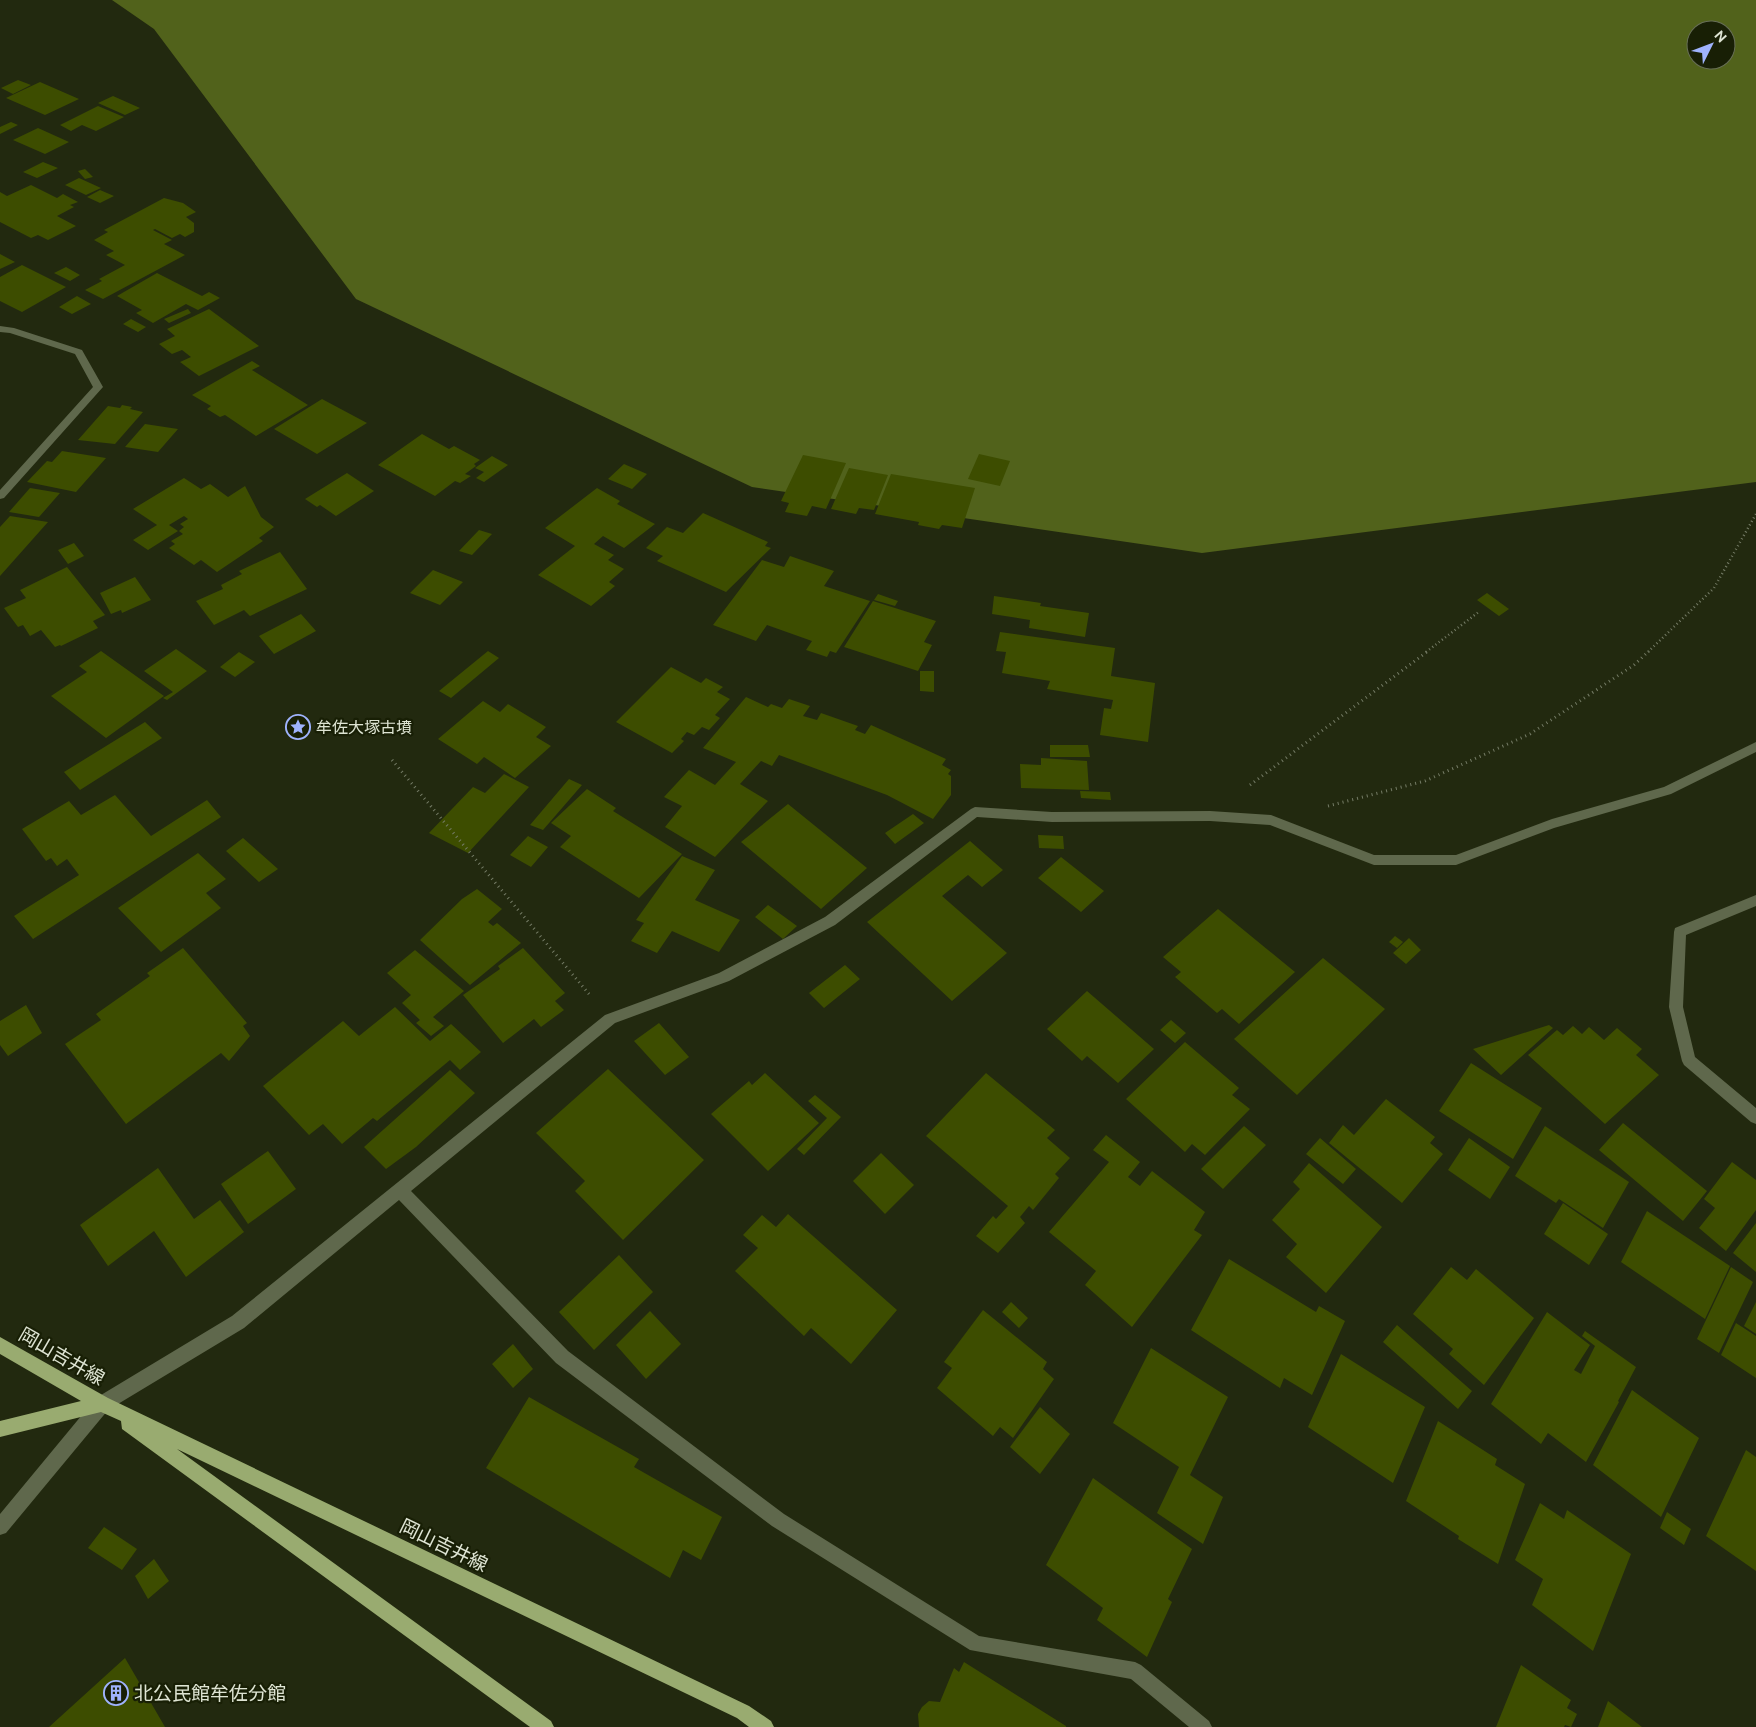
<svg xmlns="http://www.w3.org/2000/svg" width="1756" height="1727" font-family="Ubuntu,'Noto Sans JP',sans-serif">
<rect width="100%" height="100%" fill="#22290f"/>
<path fill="#51621b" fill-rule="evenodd" d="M 112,0 L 1756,0 L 1756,482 L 1202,553 L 752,487 L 356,299 L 154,29 ZM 1696,30 L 1726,30 L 1726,60 L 1696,60 Z"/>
<path fill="#3d4d00" d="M 18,80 L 31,85 L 13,94 L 1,88 Z
M 40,82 L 79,99 L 45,115 L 6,98 Z
M 113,96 L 140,108 L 125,115 L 98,103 Z
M 98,106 L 124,117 L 96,131 L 82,125 L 71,131 L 60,125 Z
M 11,122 L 18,125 L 0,134 L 0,127 Z
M 38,128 L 69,142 L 45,154 L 13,140 Z
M 43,162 L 58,168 L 37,178 L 23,172 Z
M 85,169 L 93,177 L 85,179 L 78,171 Z
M 79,178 L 101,188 L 86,195 L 65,185 Z
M 31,185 L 57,198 L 63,194 L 78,202 L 70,205 L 74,207 L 57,216 L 76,226 L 48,240 L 38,235 L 31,238 L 0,222 L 0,192 L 7,196 Z
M 100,190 L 114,196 L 100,203 L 87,197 Z
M 164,198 L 183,203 L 196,212 L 186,217 L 194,223 L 194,232 L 185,237 L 180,234 L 172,238 L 155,229 L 153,230 L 172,240 L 164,244 L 185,255 L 103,299 L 85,290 L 102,281 L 99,279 L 125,265 L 106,255 L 114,251 L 94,240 L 108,232 L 104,230 Z
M 0,254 L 15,262 L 0,269 Z
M 22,265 L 66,287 L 22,312 L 0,301 L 0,277 Z
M 66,267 L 80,275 L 70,281 L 54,273 Z
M 157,273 L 202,296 L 209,292 L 220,298 L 198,310 L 186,304 L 153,323 L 136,313 L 142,310 L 117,296 Z
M 77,296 L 91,304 L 72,314 L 59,307 Z
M 188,309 L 191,313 L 169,323 L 164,319 Z
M 209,309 L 259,346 L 199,376 L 180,362 L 191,357 L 182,350 L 172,354 L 159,344 L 175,336 L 167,329 Z
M 131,319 L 146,327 L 138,332 L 123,324 Z
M 252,361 L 260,366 L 252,370 L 308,405 L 256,436 L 225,415 L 220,417 L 207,409 L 211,406 L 192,395 Z
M 322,399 L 367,423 L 317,454 L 274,429 Z
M 122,405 L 132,407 L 130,409 L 143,412 L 115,444 L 78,440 L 108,406 L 120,408 Z
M 145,424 L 178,429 L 158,452 L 125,447 Z
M 422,434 L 449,449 L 454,446 L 480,460 L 474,464 L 476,466 L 465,474 L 471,476 L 460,483 L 455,481 L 435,496 L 378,465 Z
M 62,451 L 106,458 L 76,492 L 27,482 L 47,461 L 52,462 Z
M 979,454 L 1010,461 L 1000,486 L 968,479 Z
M 803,455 L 846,463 L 826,509 L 812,506 L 807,516 L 785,512 L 789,503 L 781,501 Z
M 492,456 L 508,465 L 484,482 L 476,478 L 484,472 L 475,468 Z
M 624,464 L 647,474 L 632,489 L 608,479 Z
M 849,468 L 888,475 L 874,510 L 859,508 L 856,514 L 831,509 Z
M 347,473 L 374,491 L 336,516 L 320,505 L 317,507 L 305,499 Z
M 891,474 L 975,488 L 962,528 L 942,525 L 939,529 L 918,525 L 919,522 L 875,514 Z
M 184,478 L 201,489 L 210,484 L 228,497 L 245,486 L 261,517 L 274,527 L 259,538 L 263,541 L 217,572 L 201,560 L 194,565 L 169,548 L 175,544 L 171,541 L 183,534 L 179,531 L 184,527 L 180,524 L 188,519 L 184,516 L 169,525 L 178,531 L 148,550 L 133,540 L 157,525 L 133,509 Z
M 30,488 L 60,493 L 39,517 L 9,512 Z
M 597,488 L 620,501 L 617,504 L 655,524 L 624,548 L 603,536 L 594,544 L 614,555 L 608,560 L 624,569 L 609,582 L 615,586 L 591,606 L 538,575 L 575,546 L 545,528 Z
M 703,513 L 768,542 L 765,546 L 771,548 L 726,592 L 657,561 L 663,556 L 646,548 L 667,527 L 683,533 Z
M 10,516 L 48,522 L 0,576 L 0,527 Z
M 479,530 L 492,534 L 472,555 L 459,551 Z
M 74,543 L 84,556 L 68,564 L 58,550 Z
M 280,552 L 307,589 L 250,616 L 244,610 L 214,625 L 196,601 L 223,589 L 221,585 L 242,574 L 239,571 Z
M 790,556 L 834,571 L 824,586 L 870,601 L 836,653 L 830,651 L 827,657 L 806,650 L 812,641 L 767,625 L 756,641 L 713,625 L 762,560 L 784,567 Z
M 67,567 L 105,615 L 93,621 L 98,628 L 61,646 L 60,645 L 55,647 L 41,630 L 30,636 L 23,625 L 18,627 L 4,608 L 26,598 L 20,590 Z
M 433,570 L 463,582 L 440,605 L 410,593 Z
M 135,577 L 151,600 L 122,613 L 121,610 L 111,614 L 100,593 Z
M 1487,593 L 1509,609 L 1499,616 L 1477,600 Z
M 878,594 L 898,601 L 895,606 L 874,600 Z
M 994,596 L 1041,603 L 1040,606 L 1089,613 L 1085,637 L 1029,628 L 1030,620 L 992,614 Z
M 873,601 L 936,621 L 924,642 L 932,645 L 918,671 L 844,647 Z
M 301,614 L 316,631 L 274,654 L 259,636 Z
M 1000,632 L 1115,648 L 1111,676 L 1155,683 L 1148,742 L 1100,735 L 1104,708 L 1111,709 L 1113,700 L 1047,689 L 1050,681 L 1002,673 L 1006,652 L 996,651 Z
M 176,649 L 207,671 L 167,700 L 163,698 L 173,692 L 144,671 Z
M 101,651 L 164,696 L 106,738 L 51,696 L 87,672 L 79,666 Z
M 488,651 L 499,658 L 451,698 L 439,691 Z
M 239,652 L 255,662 L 235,677 L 220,667 Z
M 671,667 L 701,683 L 706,678 L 723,687 L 717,692 L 730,699 L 715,715 L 720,718 L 709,730 L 702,727 L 694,735 L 687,732 L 681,739 L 684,741 L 672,753 L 616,722 Z
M 920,671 L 934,671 L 934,692 L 920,691 Z
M 746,697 L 768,707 L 771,704 L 782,708 L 789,699 L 810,706 L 803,716 L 817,720 L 821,713 L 858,726 L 855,730 L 865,734 L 871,725 L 920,747 L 946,759 L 942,765 L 951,770 L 948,774 L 951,776 L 951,795 L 933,819 L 887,795 L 779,755 L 772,766 L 761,761 L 740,784 L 768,801 L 715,857 L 665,827 L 682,806 L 664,797 L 689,770 L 715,785 L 736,762 L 703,748 Z
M 483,701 L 500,712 L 508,704 L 546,727 L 536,737 L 551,746 L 515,778 L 484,757 L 477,764 L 438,739 Z
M 145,722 L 162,738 L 80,790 L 64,772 Z
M 1050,745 L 1088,745 L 1090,757 L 1050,757 Z
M 1041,758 L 1087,761 L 1089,790 L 1021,788 L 1020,764 L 1041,765 Z
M 504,774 L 529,787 L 468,853 L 429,833 L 473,787 L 485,793 Z
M 569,779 L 582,785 L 543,830 L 530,825 Z
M 587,789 L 616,808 L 613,811 L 682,854 L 639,898 L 560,847 L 571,836 L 551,823 Z
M 1080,791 L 1110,792 L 1111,800 L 1081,798 Z
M 115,795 L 151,836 L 207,800 L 221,817 L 33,939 L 14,916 L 79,875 L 67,859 L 57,866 L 51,858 L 46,861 L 22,829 L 69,801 L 81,815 Z
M 788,804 L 867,868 L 821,909 L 741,842 Z
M 913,814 L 924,823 L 895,844 L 885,833 Z
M 1038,835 L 1063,836 L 1064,849 L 1039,848 Z
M 528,836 L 548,847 L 531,867 L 510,855 Z
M 243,838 L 278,869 L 259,882 L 226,851 Z
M 970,841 L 1003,870 L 982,887 L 968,875 L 942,896 L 1007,953 L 952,1001 L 867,922 Z
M 198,853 L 226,879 L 206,893 L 221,908 L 161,952 L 118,908 Z
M 682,856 L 715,870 L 695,900 L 740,920 L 719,952 L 672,931 L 657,953 L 631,941 L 644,923 L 636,920 Z
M 1061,857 L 1104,891 L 1081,912 L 1038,878 Z
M 477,889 L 502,909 L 488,922 L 493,926 L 497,923 L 521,943 L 470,985 L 420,940 L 462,899 Z
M 768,905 L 797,926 L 783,939 L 755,917 Z
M 1218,909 L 1295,972 L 1239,1024 L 1222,1009 L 1217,1013 L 1175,977 L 1181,972 L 1163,957 Z
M 1395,936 L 1403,942 L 1397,948 L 1389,942 Z
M 1409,938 L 1421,950 L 1406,964 L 1393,953 Z
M 183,948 L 247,1023 L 243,1026 L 250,1036 L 229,1061 L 221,1053 L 126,1124 L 65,1044 L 101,1020 L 96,1014 L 150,976 L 147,973 Z
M 523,948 L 565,993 L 555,1001 L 564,1010 L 541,1027 L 534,1019 L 503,1043 L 463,995 L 500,969 L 498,966 Z
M 415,950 L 464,991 L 433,1017 L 444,1026 L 431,1036 L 416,1023 L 420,1020 L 402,1003 L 411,995 L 387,973 Z
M 1323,958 L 1385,1009 L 1297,1095 L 1234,1039 Z
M 845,965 L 860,979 L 824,1008 L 809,993 Z
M 1087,991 L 1154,1049 L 1118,1083 L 1087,1056 L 1082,1061 L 1047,1029 Z
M 26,1005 L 42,1033 L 8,1056 L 0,1045 L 0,1021 Z
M 395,1007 L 430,1041 L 451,1024 L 481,1052 L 460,1070 L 450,1060 L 377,1121 L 373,1118 L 342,1144 L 323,1124 L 309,1135 L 263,1086 L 343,1021 L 359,1036 Z
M 1171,1020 L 1186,1033 L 1175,1043 L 1160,1030 Z
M 659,1023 L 689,1057 L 665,1075 L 634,1041 Z
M 1549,1025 L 1553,1028 L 1501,1075 L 1473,1049 Z
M 1573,1026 L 1582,1034 L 1589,1027 L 1604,1040 L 1617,1028 L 1642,1049 L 1636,1055 L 1659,1075 L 1605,1124 L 1528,1055 L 1557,1030 L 1563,1035 Z
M 1185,1042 L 1239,1088 L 1232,1095 L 1250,1109 L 1205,1155 L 1192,1144 L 1185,1152 L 1126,1099 Z
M 1471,1063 L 1542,1108 L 1513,1159 L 1439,1111 Z
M 608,1069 L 704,1160 L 623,1240 L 575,1191 L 585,1181 L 536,1133 Z
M 450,1070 L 475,1093 L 416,1147 L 386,1169 L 364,1147 Z
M 765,1073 L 819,1123 L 768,1171 L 711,1114 L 749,1081 L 752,1085 Z
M 986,1073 L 1055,1130 L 1047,1138 L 1070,1158 L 1055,1174 L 1059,1178 L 1033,1210 L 1029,1206 L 1020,1217 L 1025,1223 L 998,1253 L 976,1236 L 993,1216 L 996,1219 L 1008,1206 L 926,1136 Z
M 815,1095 L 841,1117 L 804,1155 L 797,1149 L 827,1118 L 808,1101 Z
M 1386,1099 L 1435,1137 L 1430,1143 L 1443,1154 L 1402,1203 L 1329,1143 L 1343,1125 L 1354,1135 Z
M 1623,1123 L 1707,1191 L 1683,1221 L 1599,1150 Z
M 1244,1126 L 1266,1145 L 1223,1189 L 1201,1169 Z
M 1545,1126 L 1629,1182 L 1603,1228 L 1559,1199 L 1556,1203 L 1515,1176 Z
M 1106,1135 L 1140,1162 L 1128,1177 L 1140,1186 L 1152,1171 L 1205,1212 L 1194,1230 L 1202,1235 L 1132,1327 L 1085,1285 L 1096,1271 L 1049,1232 L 1109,1162 L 1093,1150 Z
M 1320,1138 L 1356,1169 L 1343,1184 L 1306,1154 Z
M 1469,1138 L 1510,1167 L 1490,1199 L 1448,1170 Z
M 268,1151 L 296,1189 L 248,1224 L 221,1184 Z
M 881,1153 L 914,1185 L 885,1214 L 853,1181 Z
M 1732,1162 L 1756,1180 L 1756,1210 L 1726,1251 L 1699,1228 L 1715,1208 L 1704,1199 Z
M 1309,1163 L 1382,1227 L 1326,1293 L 1286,1257 L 1297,1244 L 1272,1220 L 1300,1189 L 1293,1182 Z
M 158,1168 L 194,1219 L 220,1200 L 244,1232 L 186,1277 L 154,1231 L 108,1266 L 80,1225 Z
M 1563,1203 L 1608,1234 L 1589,1265 L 1544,1234 Z
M 1647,1211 L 1730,1266 L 1705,1319 L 1621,1262 Z
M 788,1214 L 897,1310 L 851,1364 L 811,1328 L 804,1336 L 735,1271 L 758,1248 L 743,1235 L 762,1215 L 776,1227 Z
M 1756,1223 L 1756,1272 L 1733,1253 Z
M 619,1255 L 653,1292 L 594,1350 L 559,1312 Z
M 1229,1259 L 1316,1312 L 1319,1306 L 1345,1321 L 1312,1395 L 1284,1378 L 1280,1388 L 1191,1330 Z
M 1451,1267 L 1467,1280 L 1476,1269 L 1534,1318 L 1484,1385 L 1449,1354 L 1453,1349 L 1413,1314 Z
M 1731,1267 L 1753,1282 L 1719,1353 L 1697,1339 Z
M 1011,1302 L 1028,1318 L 1019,1328 L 1002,1312 Z
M 1756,1302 L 1756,1334 L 1744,1326 Z
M 983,1310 L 1047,1362 L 1043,1369 L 1054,1379 L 1013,1438 L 1000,1427 L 993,1436 L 937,1388 L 952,1368 L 944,1362 Z
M 650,1311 L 681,1344 L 646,1379 L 616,1345 Z
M 1547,1312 L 1590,1345 L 1574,1370 L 1581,1374 L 1595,1346 L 1582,1336 L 1585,1331 L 1636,1367 L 1618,1401 L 1619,1402 L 1586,1462 L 1548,1433 L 1541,1444 L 1491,1404 Z
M 1736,1323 L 1756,1336 L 1756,1378 L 1721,1355 Z
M 1397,1325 L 1472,1391 L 1458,1409 L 1383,1342 Z
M 513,1344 L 533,1369 L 513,1388 L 492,1364 Z
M 1151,1348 L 1228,1397 L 1190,1475 L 1223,1497 L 1203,1544 L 1157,1513 L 1179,1467 L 1113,1423 Z
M 1341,1354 L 1425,1407 L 1393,1483 L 1308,1427 Z
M 1632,1390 L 1699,1438 L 1661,1517 L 1593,1465 Z
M 529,1397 L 639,1459 L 634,1467 L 722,1517 L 701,1560 L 683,1550 L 670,1578 L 486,1468 Z
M 1040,1407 L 1070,1434 L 1040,1474 L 1010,1447 Z
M 1438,1421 L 1497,1459 L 1495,1465 L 1525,1484 L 1498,1564 L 1458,1539 L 1459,1536 L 1406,1501 Z
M 1746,1450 L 1756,1457 L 1756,1571 L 1706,1536 Z
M 1093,1478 L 1192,1549 L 1168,1599 L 1172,1602 L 1147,1657 L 1097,1620 L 1103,1608 L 1046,1565 Z
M 1540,1503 L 1564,1519 L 1567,1510 L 1631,1554 L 1593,1651 L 1532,1605 L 1543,1579 L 1515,1560 Z
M 1667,1512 L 1691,1529 L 1684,1545 L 1660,1528 Z
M 104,1527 L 137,1549 L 122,1570 L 88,1548 Z
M 154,1559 L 169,1581 L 148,1599 L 135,1576 Z
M 125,1658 L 165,1727 L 49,1727 Z
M 964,1662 L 1066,1726 L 1066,1727 L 919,1727 L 918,1714 L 922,1707 L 929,1701 L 940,1702 L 954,1668 L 959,1672 Z
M 1521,1665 L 1571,1700 L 1567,1708 L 1577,1714 L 1571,1727 L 1565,1725 L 1564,1727 L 1496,1727 Z
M 1608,1701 L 1642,1727 L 1598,1727 Z"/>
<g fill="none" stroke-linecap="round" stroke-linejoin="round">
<path stroke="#757c66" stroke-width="2.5" stroke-dasharray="1 3" stroke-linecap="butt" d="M 1426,652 L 1480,611
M 1648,652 L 1714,588 L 1756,514"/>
<path stroke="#757c66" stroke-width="3" stroke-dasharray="1 4" stroke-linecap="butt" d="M 392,760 L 589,994
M 1250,785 L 1428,651
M 1328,806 L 1425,781 L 1530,734 L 1634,665 L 1649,651"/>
<path fill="#5f684c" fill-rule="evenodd" d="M 0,326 L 14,328 L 82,350 L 103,387 L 4,498 L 0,499 L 0,490 L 93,387 L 75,354 L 10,333 L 0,332 Z
M 1756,742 L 1756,752 L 1671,794 L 1554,828 L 1456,865 L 1374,865 L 1270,825 L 1210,821 L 1052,822 L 977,817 L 835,925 L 729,981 L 615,1023 L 411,1191 L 568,1351 L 784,1514 L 979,1636 L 1135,1662 L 1141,1665 L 1209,1721 L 1212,1727 L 1189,1727 L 1131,1679 L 970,1650 L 772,1526 L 556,1363 L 399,1200 L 244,1328 L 108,1410 L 6,1533 L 0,1535 L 0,1514 L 96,1398 L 232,1316 L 605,1015 L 719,973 L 825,917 L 971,809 L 975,807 L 1052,812 L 1210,811 L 1271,815 L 1374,855 L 1456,855 L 1552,819 L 1664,787 Z
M 1756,895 L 1756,906 L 1686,935 L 1683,1007 L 1695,1057 L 1756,1108 L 1756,1124 L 1751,1122 L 1684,1065 L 1682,1061 L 1669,1007 L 1674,932 L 1675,928 Z"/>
<path fill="#99ab70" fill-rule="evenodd" d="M 0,1337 L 108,1398 L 749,1706 L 771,1721 L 774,1727 L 749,1727 L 737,1718 L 177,1449 L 551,1721 L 554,1727 L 530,1727 L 122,1429 L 121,1421 L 101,1412 L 0,1437 L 0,1421 L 81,1401 L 0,1354 Z"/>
</g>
<defs>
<symbol id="sight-ring" viewBox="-11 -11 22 22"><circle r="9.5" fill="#181f05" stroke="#9fb3fd" stroke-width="1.5"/><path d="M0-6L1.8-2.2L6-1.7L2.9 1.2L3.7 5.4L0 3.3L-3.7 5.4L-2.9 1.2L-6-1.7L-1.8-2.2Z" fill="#9fb3fd"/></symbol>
<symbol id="building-ring" viewBox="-11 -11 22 22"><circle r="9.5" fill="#181f05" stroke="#9fb3fd" stroke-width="1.5"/><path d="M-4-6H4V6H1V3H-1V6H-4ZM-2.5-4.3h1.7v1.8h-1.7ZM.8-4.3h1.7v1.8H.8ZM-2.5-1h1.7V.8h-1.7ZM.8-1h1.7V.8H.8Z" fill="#9fb3fd"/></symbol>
</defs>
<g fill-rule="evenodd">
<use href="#sight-ring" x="284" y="713" width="28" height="28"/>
<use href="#building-ring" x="102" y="1679" width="28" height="28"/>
</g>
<g text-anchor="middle" stroke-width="4.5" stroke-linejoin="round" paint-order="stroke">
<g font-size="16" fill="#dee4d3" stroke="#181f05" text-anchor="start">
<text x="316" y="733">牟佐大塚古墳</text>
</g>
<g font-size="19" fill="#dee4d3" stroke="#181f05">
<text transform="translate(62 1356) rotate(30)" y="7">岡山吉井線</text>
<text transform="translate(444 1545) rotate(26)" y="7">岡山吉井線</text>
</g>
<g font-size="19" fill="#dee4d3" stroke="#181f05" text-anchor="start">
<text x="134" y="1700">北公民館牟佐分館</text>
</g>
</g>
<g transform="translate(1711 45) rotate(48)"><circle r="24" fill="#181f05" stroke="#676e57"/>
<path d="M0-4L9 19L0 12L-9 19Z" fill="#9fb3fd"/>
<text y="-8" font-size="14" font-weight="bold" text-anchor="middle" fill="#dee4d3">N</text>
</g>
</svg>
